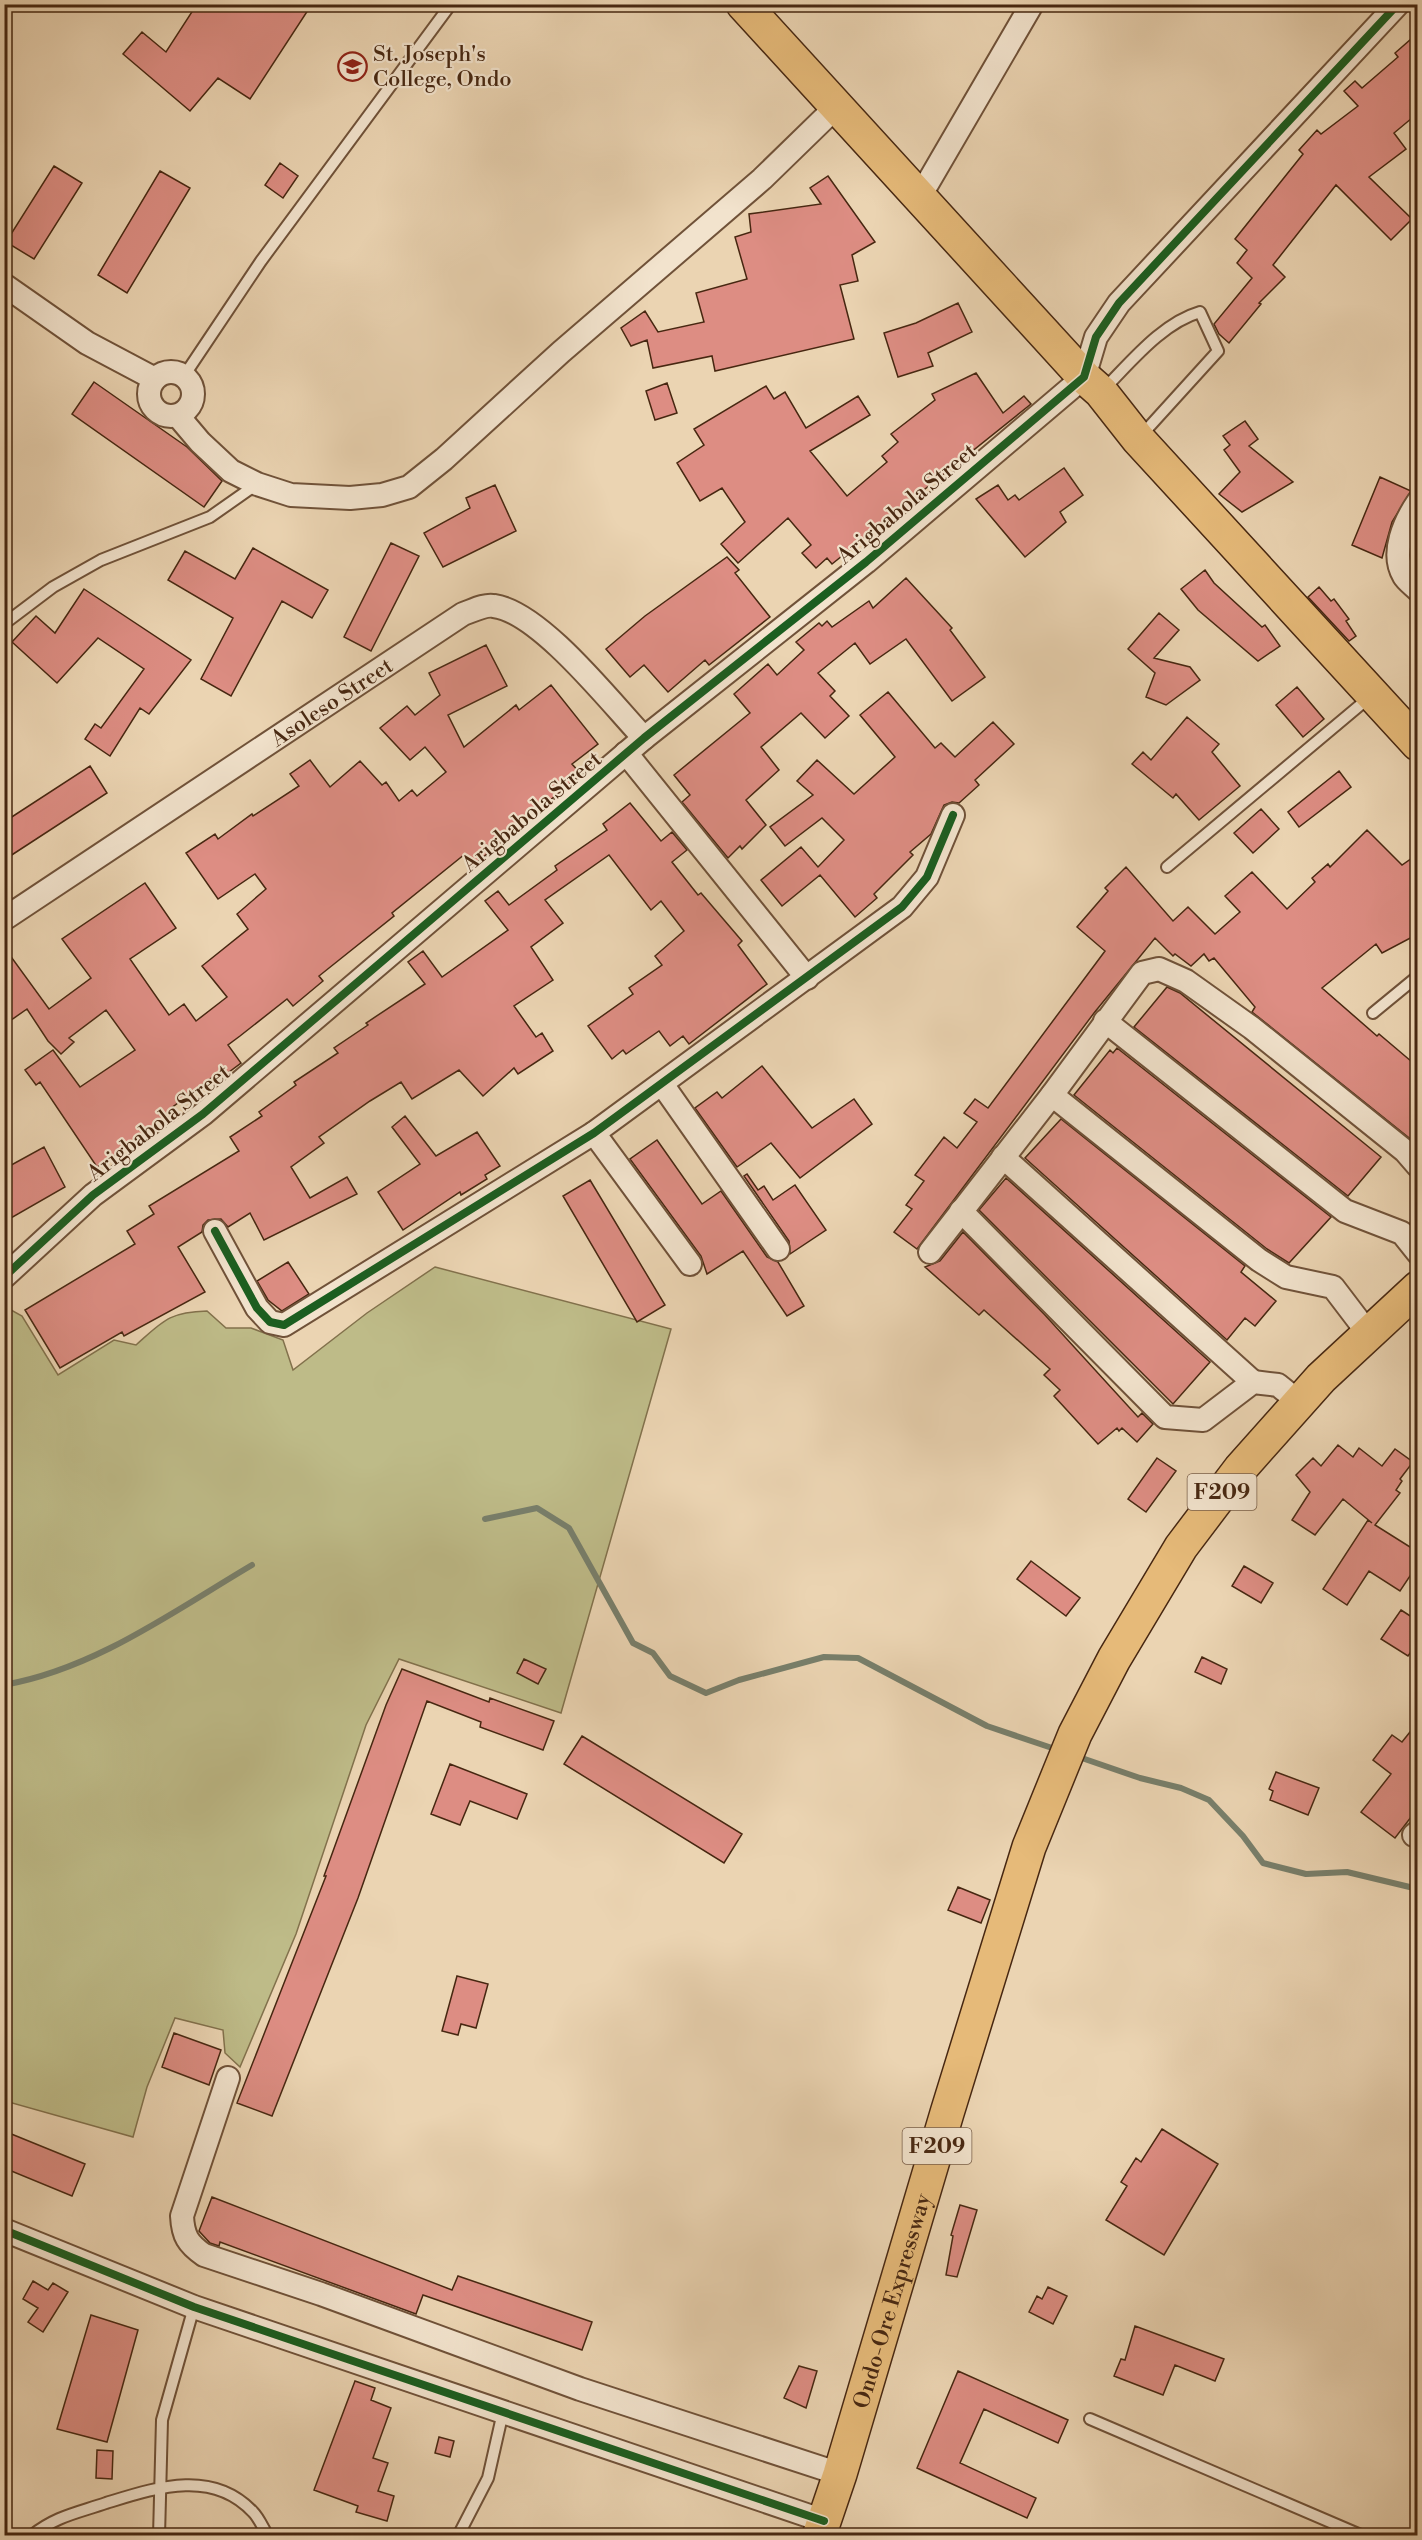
<svg xmlns="http://www.w3.org/2000/svg" width="1422" height="2540" font-family="'Libre Bodoni',serif">
<rect width="100%" height="100%" fill="#ebd4b2"/>
<filter id="stains"><feTurbulence type="fractalNoise" baseFrequency=".00333" numOctaves="4"/><feColorMatrix values="0 0 0 0 .2 0 0 0 0 .09 0 0 0 0 .02 0 0 0 .5 -.17"/></filter>
<radialGradient id="worn" r=".72"><stop offset=".6" stop-color="#630" stop-opacity="0"/><stop offset="1" stop-color="#630" stop-opacity=".3"/></radialGradient>
<path fill="#bebb88" stroke="#82714c" stroke-width="1.5" d="M 435,1267 L 671,1329 L 561,1713 L 399,1659 L 366,1725 L 296,1934 L 240,2067 L 225,2053 L 223,2030 L 175,2018 L 147,2087 L 133,2137 L 5,2101 L 4,1306 L 22,1316 L 58,1375 L 114,1340 L 136,1345 C 163,1321 169,1312 207,1311 L 226,1328 L 251,1328 L 283,1340 L 293,1370 L 367,1313 Z"/>
<g fill="none" stroke-linecap="round" stroke-linejoin="round">
<path stroke="#787f6b" stroke-width="6" d="M 485,1519 L 537,1508 L 569,1528 L 633,1643 L 653,1653 L 670,1676 L 706,1693 L 739,1680 L 824,1657 L 858,1658 L 987,1726 L 1058,1750
M 4,1685 C 95,1669 174,1611 252,1565
M 1076,1756 L 1140,1778 L 1181,1788 L 1209,1800 L 1243,1836 L 1263,1863 L 1306,1874 L 1347,1872 L 1418,1889"/>
</g>
<path fill="#dd8d83" stroke="#472711" stroke-width="1.5" d="M 197,4 L 312,4 L 250,99 L 218,78 L 190,111 L 123,54 L 142,32 L 166,52 Z
M 1418,33 L 1418,113 L 1394,133 L 1406,149 L 1369,177 L 1412,219 L 1391,240 L 1336,185 L 1273,265 L 1285,277 L 1259,303 L 1261,304 L 1229,343 L 1219,334 L 1214,324 L 1252,278 L 1237,263 L 1247,250 L 1235,239 L 1303,154 L 1299,150 L 1317,130 L 1321,134 L 1358,106 L 1344,91 L 1355,81 L 1362,88 L 1398,57 L 1395,53 Z
M 280,163 L 298,176 L 283,198 L 265,185 Z
M 54,166 L 82,183 L 34,259 L 6,242 Z
M 160,171 L 190,188 L 127,293 L 98,275 Z
M 828,176 L 875,242 L 852,255 L 858,281 L 840,285 L 854,339 L 715,371 L 712,356 L 653,368 L 647,340 L 631,346 L 621,328 L 645,311 L 658,332 L 704,322 L 696,293 L 747,279 L 735,237 L 751,232 L 749,214 L 821,204 L 810,188 Z
M 958,303 L 972,332 L 928,353 L 933,366 L 898,377 L 884,333 L 916,323 Z
M 976,373 L 1003,413 L 1024,396 L 1031,404 L 915,497 L 917,499 L 891,521 L 889,518 L 832,564 L 827,558 L 816,568 L 802,553 L 811,545 L 788,518 L 738,563 L 721,544 L 745,522 L 722,488 L 700,501 L 677,463 L 704,445 L 694,429 L 766,386 L 774,399 L 785,392 L 806,428 L 858,396 L 870,415 L 810,451 L 847,496 L 887,462 L 882,456 L 898,442 L 891,434 L 935,400 L 932,394 Z
M 94,382 L 187,447 L 222,481 L 204,507 L 72,414 Z
M 667,383 L 677,413 L 655,420 L 646,391 Z
M 1245,421 L 1258,439 L 1249,446 L 1293,482 L 1242,512 L 1219,494 L 1240,472 L 1224,450 L 1230,445 L 1223,436 Z
M 1064,468 L 1083,495 L 1060,512 L 1066,522 L 1025,557 L 976,499 L 998,485 L 1008,500 L 1015,495 L 1019,500 Z
M 1380,477 L 1411,491 L 1392,522 L 1382,558 L 1352,545 Z
M 495,485 L 516,531 L 443,567 L 424,533 L 470,508 L 466,498 Z
M 391,543 L 419,556 L 371,651 L 344,637 Z
M 253,548 L 328,590 L 312,618 L 282,601 L 231,696 L 201,679 L 233,618 L 168,580 L 185,551 L 235,579 Z
M 727,557 L 739,570 L 735,573 L 770,617 L 709,665 L 705,660 L 668,692 L 644,665 L 630,677 L 606,649 L 645,616 Z
M 1205,570 L 1214,583 L 1262,627 L 1265,625 L 1280,646 L 1258,661 L 1198,610 L 1181,589 Z
M 906,578 L 952,628 L 950,630 L 985,677 L 952,701 L 906,639 L 870,664 L 855,643 L 818,673 L 835,691 L 830,696 L 849,716 L 825,738 L 801,713 L 761,747 L 779,770 L 746,800 L 766,825 L 742,849 L 740,846 L 728,858 L 682,802 L 690,795 L 674,775 L 750,713 L 734,694 L 768,664 L 777,675 L 804,650 L 796,642 L 819,623 L 822,626 L 827,621 L 832,627 L 869,601 L 873,608 Z
M 1319,587 L 1331,601 L 1334,599 L 1349,619 L 1346,621 L 1356,636 L 1349,641 L 1308,597 Z
M 84,589 L 191,660 L 149,714 L 140,708 L 110,756 L 85,739 L 95,724 L 101,728 L 144,669 L 98,638 L 57,683 L 12,642 L 36,616 L 55,633 Z
M 1159,613 L 1179,630 L 1154,658 L 1190,667 L 1200,680 L 1166,705 L 1146,697 L 1155,673 L 1128,649 Z
M 486,645 L 507,686 L 448,715 L 464,747 L 516,705 L 519,710 L 551,685 L 598,744 L 572,764 L 581,774 L 474,865 L 465,854 L 392,913 L 394,916 L 319,976 L 323,981 L 293,1006 L 287,999 L 240,1036 L 228,1045 L 241,1063 L 221,1078 L 218,1073 L 170,1109 L 176,1117 L 142,1142 L 140,1138 L 97,1167 L 40,1082 L 36,1085 L 25,1070 L 53,1050 L 80,1087 L 135,1050 L 106,1010 L 69,1038 L 74,1042 L 61,1054 L 48,1041 L 27,1009 L 4,1025 L 4,947 L 49,1009 L 91,978 L 62,939 L 145,883 L 176,928 L 130,959 L 169,1015 L 184,1004 L 196,1021 L 227,997 L 202,966 L 248,929 L 237,914 L 266,889 L 255,874 L 218,899 L 186,853 L 215,834 L 218,839 L 252,814 L 253,816 L 299,786 L 290,774 L 310,760 L 330,787 L 360,761 L 382,785 L 386,782 L 399,801 L 412,790 L 417,796 L 446,772 L 425,747 L 410,760 L 380,728 L 407,706 L 415,715 L 440,695 L 429,673 Z
M 1297,687 L 1324,719 L 1303,737 L 1276,705 Z
M 888,692 L 935,748 L 941,743 L 955,757 L 993,722 L 1014,744 L 975,780 L 979,785 L 959,803 L 952,802 L 944,805 L 931,834 L 910,852 L 913,855 L 874,894 L 877,898 L 855,917 L 820,875 L 782,906 L 761,880 L 801,847 L 818,867 L 844,840 L 822,818 L 785,846 L 770,827 L 813,795 L 797,781 L 817,760 L 854,794 L 895,757 L 860,715 Z
M 1187,717 L 1219,744 L 1212,752 L 1240,786 L 1199,820 L 1176,794 L 1173,798 L 1132,764 L 1143,752 L 1151,760 Z
M 90,766 L 107,793 L 4,860 L 4,822 Z
M 1339,771 L 1351,787 L 1299,827 L 1288,812 Z
M 630,803 L 661,841 L 672,832 L 687,850 L 672,862 L 698,895 L 701,893 L 742,941 L 738,945 L 767,984 L 689,1044 L 683,1036 L 670,1046 L 659,1031 L 626,1054 L 623,1050 L 612,1059 L 588,1026 L 633,994 L 629,988 L 662,965 L 655,956 L 684,931 L 661,901 L 651,910 L 609,855 L 545,900 L 563,923 L 531,947 L 553,980 L 514,1006 L 536,1037 L 542,1033 L 553,1051 L 518,1074 L 514,1068 L 483,1096 L 459,1070 L 412,1099 L 401,1082 L 370,1101 L 319,1137 L 324,1143 L 291,1167 L 310,1198 L 347,1177 L 357,1194 L 264,1240 L 250,1213 L 228,1227 L 221,1219 L 208,1220 L 203,1225 L 202,1232 L 178,1247 L 205,1292 L 124,1336 L 122,1332 L 60,1368 L 25,1310 L 135,1244 L 127,1231 L 154,1214 L 149,1206 L 239,1151 L 230,1137 L 262,1116 L 259,1112 L 296,1085 L 294,1082 L 338,1053 L 334,1048 L 368,1025 L 366,1023 L 425,984 L 408,962 L 423,951 L 442,977 L 508,930 L 485,901 L 498,891 L 509,905 L 557,870 L 555,866 L 607,830 L 603,824 Z
M 1261,809 L 1279,829 L 1253,853 L 1234,833 Z
M 1367,830 L 1402,865 L 1418,854 L 1418,934 L 1382,953 L 1376,944 L 1322,988 L 1377,1036 L 1379,1034 L 1418,1067 L 1418,1145 L 1252,1012 L 1255,1007 L 1214,958 L 1209,961 L 1204,954 L 1191,966 L 1175,954 L 1173,956 L 1155,938 L 1094,1013 L 917,1249 L 894,1232 L 912,1209 L 906,1205 L 924,1181 L 915,1175 L 944,1137 L 957,1148 L 977,1122 L 964,1113 L 975,1099 L 988,1108 L 1105,951 L 1077,927 L 1108,891 L 1105,888 L 1126,867 L 1173,921 L 1188,907 L 1215,934 L 1240,912 L 1225,896 L 1252,872 L 1287,909 L 1315,882 L 1312,878 L 1328,864 L 1330,867 Z
M 1167,987 L 1180,993 L 1381,1157 L 1348,1196 L 1134,1027 Z
M 1117,1048 L 1331,1217 L 1289,1263 L 1267,1249 L 1074,1095 L 1110,1050 L 1113,1053 Z
M 762,1066 L 812,1128 L 854,1099 L 872,1124 L 800,1178 L 771,1143 L 737,1167 L 695,1108 L 717,1092 L 722,1098 Z
M 405,1116 L 436,1156 L 477,1132 L 500,1166 L 485,1175 L 487,1179 L 461,1195 L 460,1192 L 403,1230 L 378,1192 L 420,1164 L 392,1127 Z
M 1061,1119 L 1245,1266 L 1241,1272 L 1276,1301 L 1255,1326 L 1245,1318 L 1227,1340 L 1025,1158 Z
M 657,1140 L 702,1204 L 721,1191 L 767,1257 L 778,1262 L 804,1306 L 787,1316 L 743,1251 L 707,1274 L 701,1256 L 630,1159 Z
M 44,1147 L 65,1187 L 4,1222 L 4,1169 Z
M 747,1174 L 758,1190 L 764,1186 L 773,1200 L 795,1185 L 826,1230 L 790,1254 L 789,1241 L 744,1176 Z
M 1006,1178 L 1210,1362 L 1173,1404 L 979,1210 Z
M 590,1180 L 665,1305 L 637,1322 L 563,1196 Z
M 963,1232 L 1044,1314 L 1138,1417 L 1142,1413 L 1153,1424 L 1137,1442 L 1122,1428 L 1119,1431 L 1117,1428 L 1098,1444 L 1054,1396 L 1060,1390 L 1044,1375 L 1050,1369 L 984,1310 L 979,1315 L 925,1267 L 940,1261 Z
M 288,1262 L 309,1294 L 282,1311 L 268,1300 L 257,1281 Z
M 1338,1445 L 1353,1457 L 1359,1448 L 1382,1466 L 1395,1449 L 1413,1462 L 1400,1479 L 1402,1481 L 1396,1490 L 1400,1493 L 1375,1525 L 1418,1552 L 1418,1564 L 1400,1591 L 1369,1571 L 1347,1605 L 1323,1589 L 1368,1520 L 1372,1523 L 1343,1499 L 1315,1535 L 1292,1520 L 1310,1492 L 1296,1475 L 1313,1458 L 1321,1466 Z
M 1157,1458 L 1176,1471 L 1146,1512 L 1128,1499 Z
M 1031,1561 L 1080,1598 L 1066,1616 L 1017,1579 Z
M 1244,1566 L 1273,1583 L 1261,1603 L 1232,1586 Z
M 1401,1610 L 1418,1621 L 1418,1642 L 1408,1656 L 1381,1639 Z
M 1202,1657 L 1227,1669 L 1221,1684 L 1195,1672 Z
M 524,1659 L 546,1669 L 538,1684 L 517,1673 Z
M 402,1669 L 489,1702 L 490,1698 L 554,1721 L 543,1750 L 480,1727 L 481,1722 L 427,1701 L 358,1898 L 272,2116 L 237,2103 L 326,1876 L 324,1876 L 386,1705 Z
M 1418,1722 L 1418,1808 L 1395,1838 L 1361,1812 L 1391,1774 L 1373,1760 L 1392,1735 L 1402,1742 Z
M 582,1736 L 742,1834 L 724,1863 L 564,1764 Z
M 450,1764 L 527,1794 L 517,1819 L 470,1801 L 460,1825 L 431,1814 Z
M 1276,1772 L 1319,1788 L 1308,1815 L 1270,1800 L 1273,1791 L 1269,1789 Z
M 958,1887 L 990,1900 L 981,1923 L 948,1910 Z
M 457,1976 L 488,1984 L 476,2028 L 461,2024 L 458,2035 L 442,2031 Z
M 174,2033 L 221,2050 L 209,2085 L 162,2067 Z
M 1162,2129 L 1218,2164 L 1164,2255 L 1106,2220 L 1127,2186 L 1121,2182 L 1136,2158 L 1141,2162 Z
M 4,2131 L 85,2164 L 72,2196 L 4,2168 Z
M 212,2197 L 452,2290 L 458,2276 L 592,2322 L 582,2350 L 423,2295 L 416,2314 L 220,2242 L 219,2246 L 210,2243 L 199,2231 Z
M 960,2205 L 977,2210 L 957,2277 L 946,2275 L 953,2236 L 951,2235 Z
M 33,2281 L 48,2290 L 53,2283 L 68,2292 L 43,2332 L 28,2322 L 38,2308 L 23,2299 Z
M 1048,2287 L 1067,2296 L 1053,2324 L 1029,2312 L 1037,2296 L 1042,2299 Z
M 91,2315 L 138,2330 L 107,2442 L 57,2429 Z
M 1135,2326 L 1224,2359 L 1215,2381 L 1175,2365 L 1163,2395 L 1114,2376 L 1121,2359 L 1125,2360 Z
M 799,2366 L 817,2371 L 806,2408 L 784,2398 Z
M 958,2371 L 1068,2420 L 1058,2443 L 984,2409 L 960,2463 L 1036,2498 L 1027,2518 L 917,2468 Z
M 355,2381 L 375,2388 L 371,2400 L 391,2408 L 373,2458 L 388,2463 L 378,2491 L 394,2496 L 387,2521 L 356,2512 L 358,2506 L 314,2490 Z
M 439,2437 L 454,2441 L 450,2457 L 435,2453 Z
M 97,2450 L 113,2451 L 112,2479 L 96,2478 Z"/>
<g fill="none" stroke-linecap="round" stroke-linejoin="round">
<defs>
<path id="lane" d="M 184,376 L 261,261 L 451,4
M 1104,389 C 1131,362 1162,323 1200,312 L 1218,351 L 1139,438
M 4,624 L 53,587 L 101,560 L 210,517 L 257,484
M 1167,867 L 1371,696
M 1373,1013 L 1418,976
M 1090,2419 L 1363,2536
M 31,2536 C 56,2516 77,2513 106,2503 C 155,2488 212,2468 253,2512 C 259,2518 263,2528 268,2536
M 159,2536 L 162,2420 L 194,2307
M 458,2536 L 488,2478 L 503,2412"/>
<g id="street">
<path d="M 919,198 L 1032,4"/>
<path d="M 4,285 L 87,343 L 153,378"/>
<circle cx="171" cy="394" r="22"/>
<path d="M 178,416 L 200,442 L 231,471 L 257,484 L 291,495 L 350,498 L 382,495 L 409,487 L 444,459 L 561,352 L 762,179 L 836,107"/>
<path d="M 1418,502 C 1405,521 1390,553 1404,576 C 1407,581 1413,585 1418,590"/>
<path d="M 626,753 L 807,978"/>
<path id="s1" d="M 4,919 L 463,614 C 472,611 485,604 494,606 C 540,612 611,703 644,738"/>
<path d="M 1105,1021 L 1345,1211 L 1402,1233 L 1418,1253"/>
<path d="M 662,1084 L 778,1249"/>
<path d="M 1052,1095 L 1259,1260 L 1286,1277 L 1333,1287 L 1368,1333"/>
<path d="M 594,1133 L 690,1264"/>
<path d="M 1003,1157 L 1253,1382"/>
<path d="M 961,1211 L 1165,1417 L 1203,1420 L 1253,1382 L 1278,1385 L 1299,1402"/>
<path d="M 215,1231 L 257,1308 L 270,1322 L 284,1325 L 594,1133 L 902,907 L 927,877 L 953,815"/>
<path d="M 930,1252 L 1052,1095 L 1142,973 L 1159,969 L 1186,981 L 1252,1028 L 1405,1151 L 1418,1166"/>
<path d="M 4,1277 L 93,1195 L 203,1114 L 644,738 L 866,562 L 1084,377 L 1096,337 L 1119,303 L 1398,4"/>
<path d="M 1414,1835 L 1418,1832"/>
<path d="M 228,2078 L 182,2216 C 183,2236 188,2244 204,2255 L 321,2294 L 580,2389 L 840,2474"/>
<path d="M 4,2230 L 194,2307 L 824,2521"/>
</g>
<g id="primary">
<path d="M 743,4 L 1084,377 L 1101,392 L 1138,439 L 1418,744"/>
<path id="s2" d="M 819,2536 L 840,2474 L 947,2113 L 1029,1847 L 1075,1734 L 1114,1659 L 1181,1547 L 1240,1469 L 1321,1378 L 1418,1288"/>
</g>
</defs>
<use href="#lane" stroke="#705239" stroke-width="14"/>
<use href="#street" stroke="#705239" stroke-width="26"/>
<use href="#primary" stroke="#472711" stroke-width="36"/>
<use href="#lane" stroke="#f2e3cd" stroke-width="10"/>
<use href="#street" stroke="#f2e3cd" stroke-width="22"/>
<use href="#primary" stroke="#e6ba79" stroke-width="33"/>
<defs>
<path id="cycleway" d="M 215,1231 L 257,1308 L 270,1322 L 284,1325 L 594,1133 L 902,907 L 927,877 L 953,815
M 4,1277 L 93,1195 L 203,1114 L 644,738 L 866,562 L 1084,377 L 1096,337 L 1119,303 L 1398,4
M 4,2230 L 194,2307 L 824,2521"/>
</defs>
<use href="#cycleway" stroke="#f2e3cd" stroke-width="11"/>
<use href="#cycleway" stroke="#1b5e20" stroke-width="8"/>
</g>
<defs>
<symbol id="school-ring" viewBox="-11 -11 22 22"><circle r="9.5" fill="#f2e3cd" stroke="#8f2418" stroke-width="1.5"/><path d="M0-5L7-2L0 1L-7-2ZM-4 1L0 2.5L4 1V4Q0 6-4 4Z" fill="#8f2418"/></symbol>
</defs>
<g fill-rule="evenodd">
<use href="#school-ring" x="336" y="50" width="33" height="33"/>
</g>
<g text-anchor="middle" stroke-width="4.5" stroke-linejoin="round" paint-order="stroke">
<g fill="#f2e3cd" stroke="#7a5f49" stroke-width="1.5">
<rect x="1187.5" y="1474" width="69" height="36" rx="4.5"/>
<rect x="902.5" y="2128" width="69" height="36" rx="4.5"/>
</g>
<g font-size="21" font-weight="bold" fill="#472711">
<text x="1222" y="1499">F209</text>
<text x="937" y="2153">F209</text>
</g>
<g font-size="22" fill="#472711" stroke="#f2e3cd" text-anchor="start">
<text x="373" y="61">St. Joseph's<tspan x="373" dy="25">College, Ondo</tspan></text>
</g>
<g font-size="22" fill="#472711" stroke="#f2e3cd">
<text transform="translate(906 503) rotate(-40)" y="8">Arigbabola Street</text>
<text dy="8" stroke="none"><textPath href="#s1" startOffset="393">Asoleso Street</textPath></text>
<text transform="translate(531 811) rotate(-40)" y="8">Arigbabola Street</text>
<text transform="translate(158 1122) rotate(-38)" y="8">Arigbabola Street</text>
<text dy="8" stroke="none"><textPath href="#s2" startOffset="246">Ondo-Ore Expressway</textPath></text>
</g>
</g>
<rect width="1422" height="2540" fill="none" stroke="#ebd4b2" stroke-width="24"/>
<rect x="6" y="6" width="1410" height="2528" fill="none" stroke="#472711" stroke-width="3"/>
<rect x="12" y="12" width="1398" height="2516" fill="none" stroke="#472711" stroke-width="1.5"/>
<rect width="100%" height="100%" filter="url(#stains)"/>
<rect width="100%" height="100%" fill="url(#worn)"/>
</svg>
